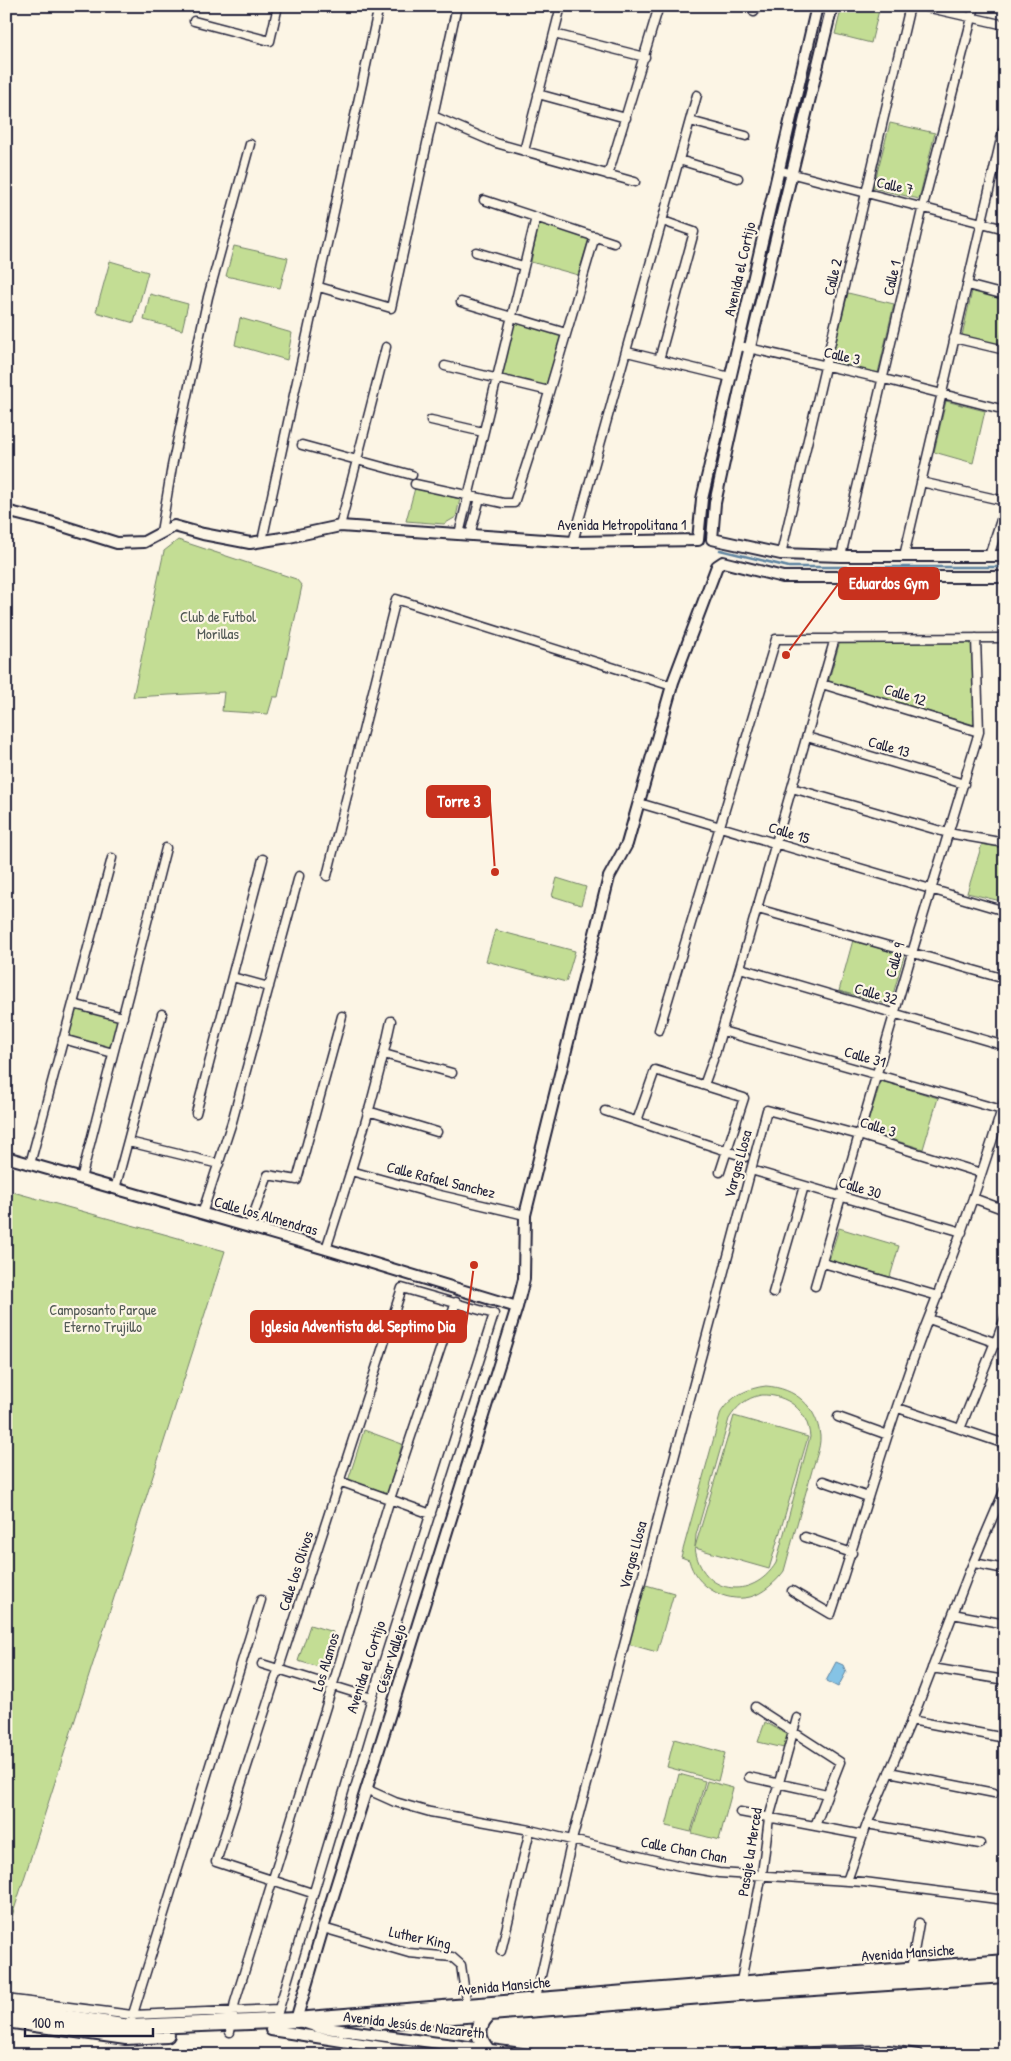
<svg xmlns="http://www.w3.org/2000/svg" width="1011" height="2061" font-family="'Patrick Hand',sans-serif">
<rect width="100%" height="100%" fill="#fcf5e5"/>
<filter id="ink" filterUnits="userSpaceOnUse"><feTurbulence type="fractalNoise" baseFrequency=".02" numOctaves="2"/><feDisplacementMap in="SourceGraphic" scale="10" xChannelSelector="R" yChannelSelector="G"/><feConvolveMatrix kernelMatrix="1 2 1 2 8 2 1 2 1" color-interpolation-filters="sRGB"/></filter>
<g filter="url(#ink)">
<path fill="#c3dd94" stroke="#728068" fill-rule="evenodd" d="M 842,6 L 880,6 L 871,43 L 835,34 Z
M 890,123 L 935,133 L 919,199 L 873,188 Z
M 539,221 L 589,238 L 578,275 L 531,262 Z
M 234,246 L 288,258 L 280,288 L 226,276 Z
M 110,261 L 148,272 L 134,323 L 96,312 Z
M 972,291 L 1005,298 L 1005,319 L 999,344 L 962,336 Z
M 848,293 L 894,304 L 878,373 L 831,363 Z
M 150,294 L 188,304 L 182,330 L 144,320 Z
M 240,318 L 292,333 L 287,360 L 235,345 Z
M 513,321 L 561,335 L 546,386 L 501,375 Z
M 946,401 L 985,411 L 973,463 L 934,452 Z
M 415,488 L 460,499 L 456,517 L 444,524 L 406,521 Z
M 178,540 L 296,579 L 302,586 L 278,697 L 273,697 L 268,714 L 222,711 L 224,692 L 133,697 L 164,551 Z
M 840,641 L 974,643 L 975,725 L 828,683 Z
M 982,844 L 1005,848 L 1005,902 L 967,893 Z
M 557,878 L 586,887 L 581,905 L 552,896 Z
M 495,930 L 575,951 L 566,982 L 486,961 Z
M 853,940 L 904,956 L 890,1005 L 839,991 Z
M 75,1008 L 118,1019 L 110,1049 L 67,1036 Z
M 881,1081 L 938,1098 L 923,1149 L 865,1131 Z
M 13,1192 L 225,1251 L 6,1935 L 6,1214 Z
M 839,1228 L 899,1246 L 890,1277 L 829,1260 Z
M 766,1386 C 795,1388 817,1406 820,1436 C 821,1448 814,1462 811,1474 C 802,1506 793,1538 784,1571 C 777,1581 763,1594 750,1597 C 725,1603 695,1586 689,1560 L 681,1557 L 721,1412 C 731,1396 748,1388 766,1386 ZM 761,1395 C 787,1394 808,1410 810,1437 L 776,1563 C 752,1602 701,1594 695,1548 L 769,1569 L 808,1437 L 734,1416 L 695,1547 L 696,1535 L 729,1419 C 737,1406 746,1398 761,1395 Z
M 364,1430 L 402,1444 L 388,1493 L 348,1481 Z
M 646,1585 L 674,1593 L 657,1652 L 628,1644 Z
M 310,1625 L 333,1632 L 322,1668 L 298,1661 Z
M 765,1722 L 788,1735 L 784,1748 L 758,1742 Z
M 674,1739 L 725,1753 L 718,1781 L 667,1767 Z
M 679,1774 L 705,1781 L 691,1832 L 666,1826 Z
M 707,1781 L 733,1788 L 719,1840 L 692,1833 Z"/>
<path fill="#85c3e5" stroke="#5d83a1" d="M 836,1662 L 843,1665 L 846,1672 L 838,1687 L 826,1681 Z"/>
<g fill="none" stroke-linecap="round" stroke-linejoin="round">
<path stroke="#5d83a1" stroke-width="2.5" d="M 720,550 L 789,567 L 1005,567"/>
<defs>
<path id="street" d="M 921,6 L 1005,25
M 754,12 L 756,6
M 194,21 L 270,41 L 278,6
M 554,34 L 645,57
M 538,94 L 626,118
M 433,116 L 496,143 L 635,182
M 690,121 L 746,136
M 524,151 L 561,6
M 679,160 L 738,178
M 778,170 L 1005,229
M 608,175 L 659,6
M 484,200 L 614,243
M 476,252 L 523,266
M 967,285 L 1005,295
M 319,287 L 391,308 L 457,6
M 461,302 L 566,333
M 954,338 L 1005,350
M 744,347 L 884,379 L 1005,410
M 627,352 L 730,377
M 659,360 L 694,232 L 663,221
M 445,366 L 549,391
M 431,420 L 483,432
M 302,445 L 412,475
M 921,482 L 1005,501
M 415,484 L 503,503 L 514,503 L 539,426 L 595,236
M 340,526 L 386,347
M 161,532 L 172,466 L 208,297 L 250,144
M 459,534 L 536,217
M 470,535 L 480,498
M 262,541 L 379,6
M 573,542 L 697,95
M 781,554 L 910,6
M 841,556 L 923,206 L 975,6
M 904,556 L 1005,122
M 989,556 L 1005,508
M 822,684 L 979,732
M 807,737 L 964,784
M 792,788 L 948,833 L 1005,843
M 639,803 L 1005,911
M 327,876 L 396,599 L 672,686
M 758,909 L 1005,979
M 740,968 L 1005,1046
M 232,977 L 269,987
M 73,1004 L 123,1017
M 659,1030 L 776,639 L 1005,638
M 722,1031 L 1002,1110
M 63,1039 L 113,1053
M 384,1054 L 452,1073
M 715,1054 L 835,638
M 704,1085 L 713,1060
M 368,1111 L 437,1132
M 605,1111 L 745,1157
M 196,1113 L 263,859
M 637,1121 L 655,1070 L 744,1098 L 720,1172
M 129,1142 L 219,1164
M 30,1164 L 112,858
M 751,1170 L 962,1232
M 351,1171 L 431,1193 L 525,1215
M 81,1179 L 166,848
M 115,1189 L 162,1014
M 973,1198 L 1005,1210
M 202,1214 L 232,1122 L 299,876
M 249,1227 L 268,1175 L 297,1180 L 342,1016
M 326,1249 C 350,1174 375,1098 391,1021
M 823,1263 L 938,1296
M 815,1286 L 912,953 L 979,732 L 976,638
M 773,1293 L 804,1186
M 929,1319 L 1005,1346
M 996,1342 L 1005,1318
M 898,1408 L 1005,1444
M 838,1417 L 888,1435
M 960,1429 L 993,1347
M 339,1481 L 431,1514
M 823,1481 L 868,1497
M 805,1537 L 852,1553
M 974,1563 L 1005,1569
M 792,1591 L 831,1614 C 863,1519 889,1421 925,1327 C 955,1252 982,1176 1005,1099
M 953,1614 L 1005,1624
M 262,1664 L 372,1698
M 932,1668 L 1005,1680
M 755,1707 L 840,1762 L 815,1826
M 911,1720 L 1005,1738
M 889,1772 L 994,1793
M 749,1777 L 827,1794
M 366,1789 L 395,1802 L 430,1812 L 530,1830 L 684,1867 L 719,1873 L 864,1882 L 1005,1900
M 740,1812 L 863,1835
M 867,1824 L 980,1844
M 847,1881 L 867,1824 L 918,1705 L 968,1575 L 1005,1489
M 323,1928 L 409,1953 L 452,1957 L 461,1965 L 467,2007
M 501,1951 L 530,1830
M 911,1969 L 919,1923
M 740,1986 L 762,1874 L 769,1818 L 797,1718
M 6,1999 L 132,2015 L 278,2009
M 535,2002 L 572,1840 L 767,1110 L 859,1135 L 981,1173
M 275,2022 L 372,1698 L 494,1314 L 402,1288 L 216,1862 L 312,1893
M 129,2027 L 261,1600
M 230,2032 L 235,2002 L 390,1499 L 456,1302"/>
<path id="secondary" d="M 832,6 L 742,380 L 715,503 L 712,539 L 781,554 L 841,556 L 1005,556
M 6,511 L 50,522 L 117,543 L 144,542 L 174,526 L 203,534 L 250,543 L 289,537 L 340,526 L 573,542 L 698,540 L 702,499 L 817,6
M 6,1157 L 326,1249 L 517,1307
M 271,2030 L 433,2055
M 529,2055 L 318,2027 L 296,2020 L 323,1928 L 517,1307 L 524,1279 L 525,1215 L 609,877 L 627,844 L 673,682 L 717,566 L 723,562 L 783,577 L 1005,577
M 733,2055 L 889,2051 L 918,2055"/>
<path id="highway" d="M 6,2008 L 129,2027 L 296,2020 L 1005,1962
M 6,2020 L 126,2037 L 167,2035
M 378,2022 L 740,1993 L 1005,1975
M 487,2050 C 476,2037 477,2023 490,2013"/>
</defs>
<use href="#street" stroke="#22223b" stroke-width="11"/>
<use href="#secondary" stroke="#22223b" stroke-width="14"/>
<use href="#highway" stroke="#22223b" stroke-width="18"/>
<use href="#street" stroke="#fcf5e5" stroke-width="8"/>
<use href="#secondary" stroke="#fcf5e5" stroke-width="10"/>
<use href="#highway" stroke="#fcf5e5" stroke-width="14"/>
</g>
</g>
<g text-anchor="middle" stroke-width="4.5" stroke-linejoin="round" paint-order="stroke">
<g font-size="15" fill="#22223b" stroke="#fcf5e5">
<text transform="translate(895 186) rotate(12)" y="5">Calle 7</text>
<text transform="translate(740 269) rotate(-77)" y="5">Avenida el Cortijo</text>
<text transform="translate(833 277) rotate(-77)" y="5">Calle 2</text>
<text transform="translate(892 278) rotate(-77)" y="5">Calle 1</text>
<text transform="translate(842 356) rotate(13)" y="5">Calle 3</text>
<text x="622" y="530">Avenida Metropolitana 1</text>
<text transform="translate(905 695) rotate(17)" y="5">Calle 12</text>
<text transform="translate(889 747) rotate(16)" y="5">Calle 13</text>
<text transform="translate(789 833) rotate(17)" y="5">Calle 15</text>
<text transform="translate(895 960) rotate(-74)" y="5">Calle 9</text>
<text transform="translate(876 994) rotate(16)" y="5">Calle 32</text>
<text transform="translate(865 1057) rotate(16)" y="5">Calle 31</text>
<text transform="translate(878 1127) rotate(17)" y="5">Calle 3</text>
<text transform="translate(738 1164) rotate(-75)" y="5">Vargas Llosa</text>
<text transform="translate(441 1180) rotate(14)" y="5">Calle Rafael Sanchez</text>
<text transform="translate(860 1188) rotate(16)" y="5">Calle 30</text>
<text transform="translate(266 1216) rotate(16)" y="5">Calle los Almendras</text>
<text transform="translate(633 1555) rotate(-75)" y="5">Vargas Llosa</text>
<text transform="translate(296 1571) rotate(-72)" y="5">Calle los Olivos</text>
<text transform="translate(391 1659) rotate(-73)" y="5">César Vallejo</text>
<text transform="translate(326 1662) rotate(-73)" y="5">Los Alamos</text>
<text transform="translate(366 1667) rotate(-72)" y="5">Avenida el Cortijo</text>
<text transform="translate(684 1850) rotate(11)" y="5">Calle Chan Chan</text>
<text transform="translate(750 1852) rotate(-81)" y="5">Pasaje la Merced</text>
<text transform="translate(420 1938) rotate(12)" y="5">Luther King</text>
<text transform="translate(908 1953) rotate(-4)" y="5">Avenida Mansiche</text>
<text transform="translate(504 1986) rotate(-5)" y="5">Avenida Mansiche</text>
<text transform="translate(414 2025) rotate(7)" y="5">Avenida Jesús de Nazareth</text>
</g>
<g font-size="15" fill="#525a56" stroke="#fcf5e5">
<text x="218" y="622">Club de Futbol<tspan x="218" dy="17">Morillas</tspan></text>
<text x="103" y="1315">Camposanto Parque<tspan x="103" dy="17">Eterno Trujillo</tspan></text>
</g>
</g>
<path fill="none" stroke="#c8321e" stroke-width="2" d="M786 655L839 583M495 872L490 801M474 1265L466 1326"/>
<g fill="#c8321e" stroke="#fcf5e5" stroke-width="2">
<circle cx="786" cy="655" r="5"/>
<circle cx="495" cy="872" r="5"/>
<circle cx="474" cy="1265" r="5"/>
</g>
<g fill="#c8321e" stroke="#c8321e" stroke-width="2">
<rect x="839" y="568" width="100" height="31" rx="5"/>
<rect x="427" y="786" width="63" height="31" rx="5"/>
<rect x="251" y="1311" width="215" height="31" rx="5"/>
</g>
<g font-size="16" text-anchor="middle" font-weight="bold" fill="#fff">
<text x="889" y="589">Eduardos Gym</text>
<text x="459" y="807">Torre 3</text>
<text x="358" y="1332">Iglesia Adventista del Septimo Dia</text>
</g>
<rect width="1011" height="2061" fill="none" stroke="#fcf5e5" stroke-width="25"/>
<rect x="12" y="12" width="986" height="2036" fill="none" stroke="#22223b" stroke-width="2" filter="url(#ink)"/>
<path d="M25 2028v8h128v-8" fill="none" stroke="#22223b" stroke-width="2.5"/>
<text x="32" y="2028" font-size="15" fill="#22223b" stroke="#fcf5e5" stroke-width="4" paint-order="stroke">100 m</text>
</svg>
